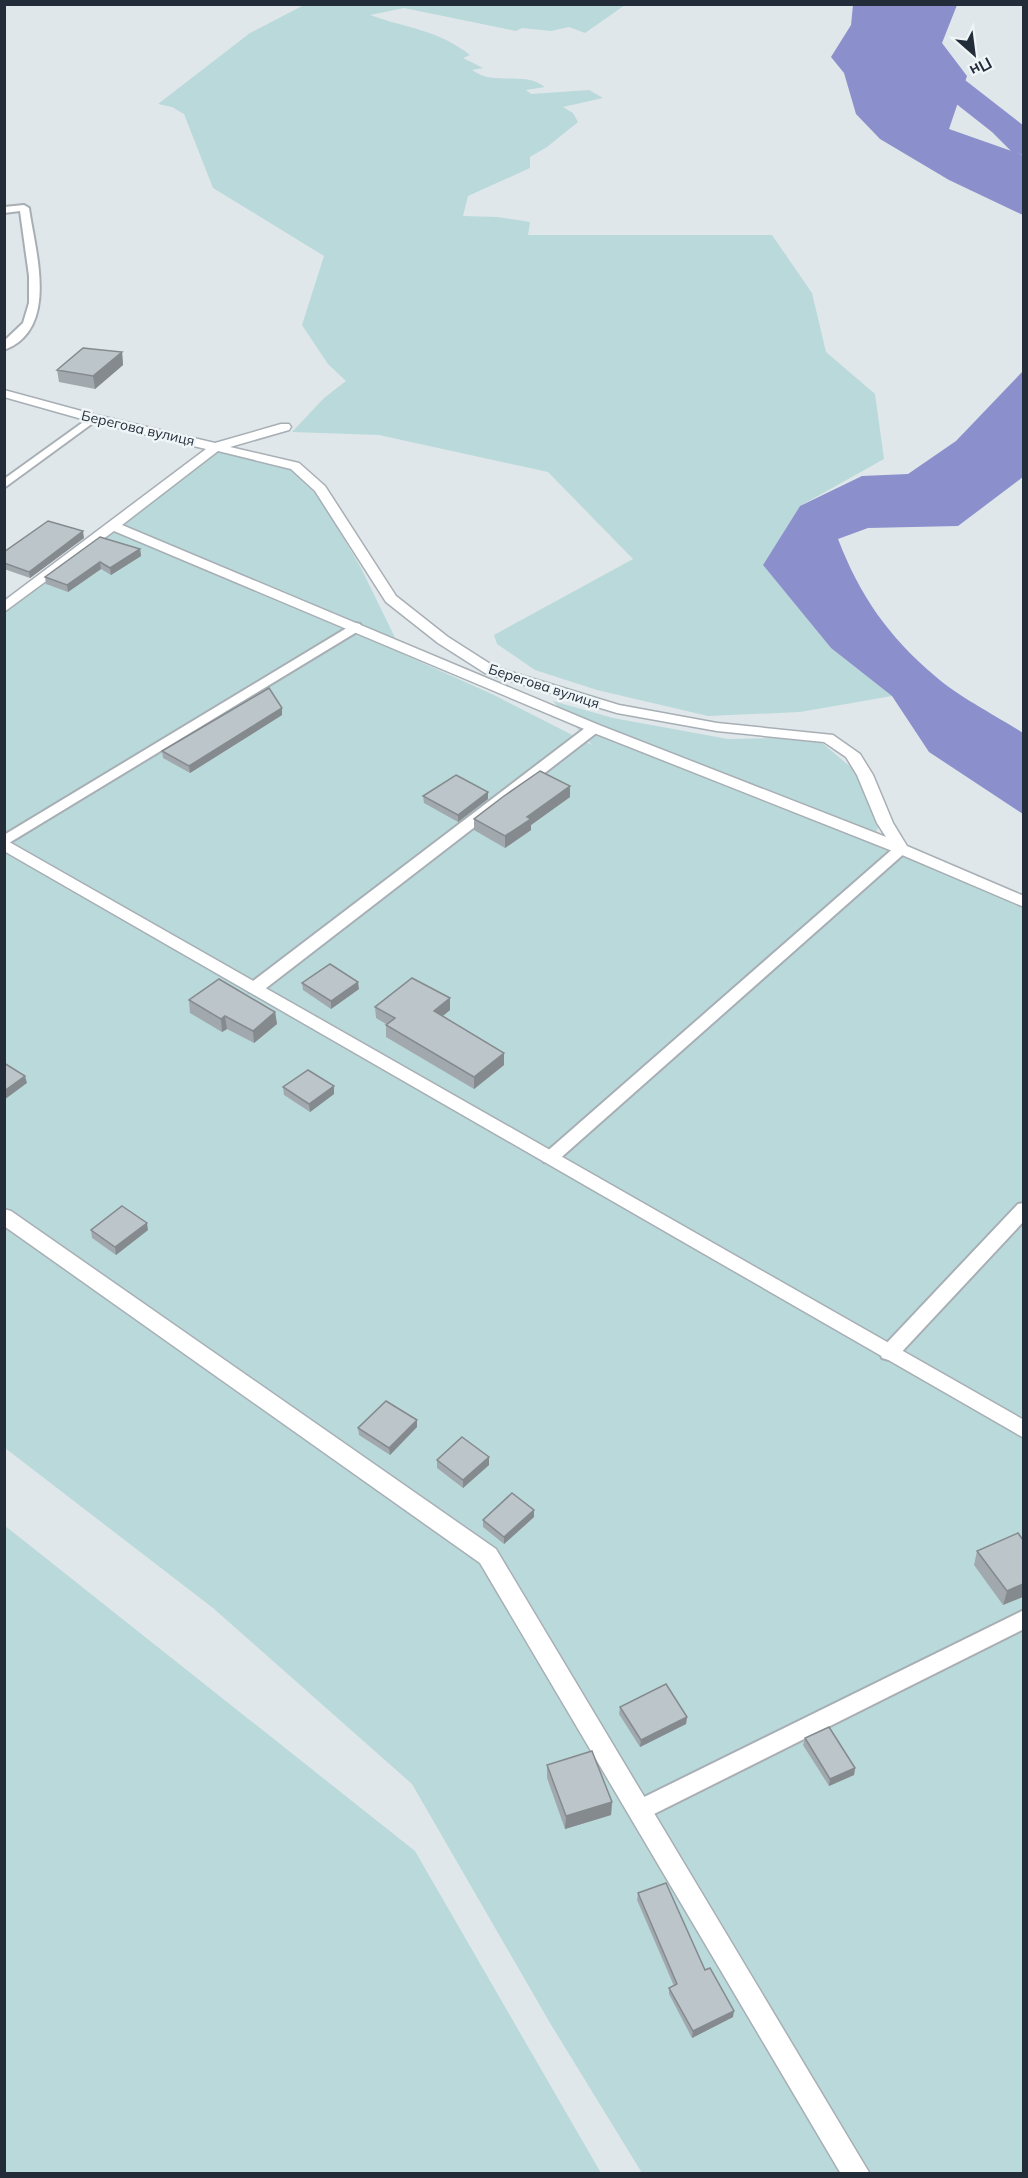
<svg xmlns="http://www.w3.org/2000/svg" width="1028" height="2178" font-family="Mulish,sans-serif">
<rect width="100%" height="100%" fill="#e0e7ea"/>
<path fill="#bad9da" d="M 304,5 L 625,5 L 585,33 L 569,27 L 551,31 L 522,28 L 516,31 L 404,8 L 370,15 C 406,28 439,30 470,55 L 463,58 L 483,68 L 472,70 C 495,87 523,70 545,87 L 526,90 L 531,94 L 589,90 L 603,98 L 563,107 L 573,113 L 578,122 L 547,147 L 530,157 L 530,168 L 468,196 L 463,216 L 498,217 L 530,222 L 528,235 L 772,235 L 812,293 L 826,352 L 875,394 L 884,459 L 800,506 L 763,565 L 831,648 L 892,696 L 800,712 L 708,716 L 597,690 L 535,670 L 497,644 L 494,635 L 633,559 L 548,472 L 379,435 L 292,432 L 324,398 L 346,381 L 328,364 L 302,325 L 324,256 L 213,188 L 184,114 L 172,107 L 158,104 L 250,33 Z
M 221,450 L 293,468 L 323,503 L 361,568 L 403,654 L 494,695 L 592,745 L 553,701 L 613,718 L 728,739 L 774,738 L 822,743 L 858,773 L 879,825 L 872,843 L 1023,905 L 1023,2173 L 642,2173 L 550,2023 L 412,1784 L 213,1608 L 5,1448 L 4,609 Z
M 4,1525 L 415,1851 L 601,2173 L 5,2173 Z"/>
<path fill="#8b90cc" d="M 853,5 L 957,5 L 942,43 L 967,76 L 949,129 L 1023,155 L 1023,215 L 949,180 L 880,139 L 856,114 L 844,73 L 831,57 L 851,25 Z
M 1023,371 L 1023,477 L 958,526 L 868,528 L 838,539 C 860,596 888,636 935,676 C 957,696 997,716 1023,733 L 1023,814 L 929,752 L 892,696 L 831,648 L 763,565 L 800,506 L 862,476 L 908,474 L 956,441 Z"/>
<g fill="none" stroke-linecap="round" stroke-linejoin="round">
<path fill="#8b90cc" fill-rule="evenodd" d="M 878,4 L 908,4 L 904,12 L 902,31 L 1024,126 L 1024,155 L 1012,152 L 992,132 L 875,40 L 871,34 L 874,12 Z"/>
<defs>
<path id="lane" d="M 24,205 L 29,208 C 35,251 60,329 4,350 L 4,341 L 23,323 L 29,303 L 29,276 L 20,211 L 4,213 L 4,207 Z
M 93,415 L 99,418 L 97,420 L 4,488 L 4,479 Z
M 355,623 L 360,624 L 361,627 L 360,630 L 4,846 L 4,835 Z
M 594,724 L 601,728 L 599,731 L 261,992 L 249,992 L 247,988 L 249,984 L 589,725 Z
M 901,845 L 906,846 L 908,849 L 906,852 L 556,1162 L 544,1162 L 541,1158 L 544,1154 L 896,846 Z
M 1024,1203 L 1024,1221 L 896,1358 L 889,1360 L 882,1358 L 880,1353 L 882,1348 L 1018,1204 Z
M 1024,1610 L 1024,1629 L 648,1817 L 640,1820 L 632,1817 L 629,1810 L 632,1803 Z"/>
<path id="street" d="M 4,390 L 96,415 L 215,443 L 281,424 L 289,424 L 291,427 L 289,430 L 230,447 L 299,463 L 325,486 L 396,596 L 448,637 L 495,667 L 619,705 L 717,723 L 833,735 L 860,754 L 873,775 L 893,823 L 907,846 L 1024,896 L 1024,907 L 895,852 L 589,731 L 114,531 L 4,612 L 4,601 L 206,449 L 89,421 L 4,397 ZM 218,451 L 291,469 L 315,491 L 386,602 L 438,643 L 485,673 L 617,713 L 717,731 L 824,742 L 846,757 L 857,775 L 877,823 L 886,837 L 599,725 L 122,525 Z
M 4,839 L 1024,1420 L 1024,1438 L 4,851 Z
M 4,1209 L 11,1211 L 496,1549 L 870,2174 L 841,2174 L 480,1563 L 4,1226 Z"/>
</defs>
<use href="#lane" stroke="#a7afb5" stroke-width="4"/>
<use href="#street" stroke="#a7afb5" stroke-width="3"/>
<use href="#lane" fill="#fff" fill-rule="evenodd"/>
<use href="#street" fill="#fff" fill-rule="evenodd"/>
</g>
<path fill="#a2a9ae" d="M 122,352 L 123,365 L 95,389 L 59,382 L 57,370 Z
M 84,538 L 30,578 L 4,569 L 4,552 Z
M 140,549 L 141,556 L 111,575 L 101,569 L 68,592 L 46,584 L 45,577 Z
M 282,708 L 282,715 L 190,773 L 163,758 L 162,751 Z
M 570,786 L 570,797 L 531,825 L 531,830 L 505,848 L 474,830 L 474,819 Z
M 423,796 L 488,799 L 458,822 L 424,803 Z
M 302,983 L 359,989 L 331,1009 L 303,990 Z
M 189,1000 L 275,1012 L 277,1024 L 254,1043 L 227,1029 L 222,1032 L 190,1013 Z
M 375,1007 L 450,1010 L 443,1016 L 504,1053 L 504,1065 L 474,1089 L 386,1037 L 386,1024 L 376,1018 Z
M 334,1086 L 334,1094 L 310,1112 L 284,1095 L 283,1087 Z
M 91,1230 L 148,1230 L 116,1255 L 92,1238 Z
M 417,1420 L 417,1427 L 390,1455 L 359,1435 L 358,1428 Z
M 437,1460 L 489,1465 L 463,1488 L 437,1468 Z
M 534,1510 L 534,1517 L 504,1544 L 483,1527 L 483,1520 Z
M 1023,1540 L 1003,1605 L 974,1565 L 977,1551 Z
M 620,1707 L 687,1717 L 686,1724 L 640,1747 L 619,1714 Z
M 805,1738 L 855,1768 L 854,1775 L 829,1786 L 803,1745 Z
M 547,1765 L 612,1802 L 611,1815 L 565,1829 L 547,1778 Z
M 638,1893 L 705,1970 L 733,2017 L 692,2038 L 669,1994 L 669,1988 L 674,1986 L 637,1900 Z"/>
<path fill="#848a8d" d="M 122,352 L 123,365 L 95,389 L 93,376 Z
M 83,531 L 84,538 L 30,578 L 29,572 Z
M 140,549 L 141,556 L 111,575 L 110,568 Z
M 100,562 L 101,569 L 68,592 L 67,585 Z
M 282,708 L 282,715 L 190,773 L 189,766 Z
M 570,786 L 570,797 L 531,825 L 531,830 L 505,848 L 505,836 L 527,817 Z
M 488,792 L 488,799 L 458,822 L 458,815 Z
M 358,982 L 359,989 L 331,1009 L 331,1001 Z
M 450,998 L 450,1010 L 434,1023 L 434,1011 Z
M 275,1012 L 277,1024 L 254,1043 L 253,1031 Z
M 225,1016 L 227,1029 L 222,1032 L 221,1019 Z
M 504,1053 L 504,1065 L 474,1089 L 474,1077 Z
M 25,1076 L 27,1083 L 4,1100 L 4,1091 Z
M 334,1086 L 334,1094 L 310,1112 L 309,1104 Z
M 147,1223 L 148,1230 L 116,1255 L 115,1247 Z
M 417,1420 L 417,1427 L 390,1455 L 389,1448 Z
M 489,1457 L 489,1465 L 463,1488 L 463,1480 Z
M 534,1510 L 534,1517 L 504,1544 L 504,1537 Z
M 1023,1584 L 1023,1597 L 1003,1605 L 1007,1591 Z
M 687,1717 L 686,1724 L 640,1747 L 641,1740 Z
M 855,1768 L 854,1775 L 829,1786 L 830,1779 Z
M 612,1802 L 611,1815 L 565,1829 L 566,1816 Z
M 734,2011 L 733,2017 L 692,2038 L 693,2031 Z"/>
<path fill="#bcc5ca" stroke="#848a8d" stroke-width="1.5" d="M 83,348 L 122,352 L 93,376 L 57,370 Z
M 48,521 L 83,531 L 29,572 L 4,563 L 4,552 Z
M 100,537 L 140,549 L 110,568 L 100,562 L 67,585 L 45,577 Z
M 269,688 L 282,708 L 189,766 L 162,751 Z
M 540,771 L 570,786 L 527,817 L 531,819 L 505,836 L 474,819 L 504,796 Z
M 456,775 L 488,792 L 458,815 L 423,796 Z
M 330,964 L 358,982 L 331,1001 L 302,983 Z
M 412,978 L 450,998 L 434,1011 L 504,1053 L 474,1077 L 386,1025 L 395,1018 L 375,1007 Z
M 219,979 L 275,1012 L 253,1031 L 225,1016 L 221,1019 L 189,1000 Z
M 4,1063 L 25,1076 L 4,1091 Z
M 308,1070 L 334,1086 L 309,1104 L 283,1087 Z
M 122,1206 L 147,1223 L 115,1247 L 91,1230 Z
M 386,1401 L 417,1420 L 389,1448 L 358,1428 Z
M 462,1437 L 489,1457 L 463,1480 L 437,1460 Z
M 512,1493 L 534,1510 L 504,1537 L 483,1520 Z
M 1018,1533 L 1023,1540 L 1023,1584 L 1007,1591 L 977,1551 Z
M 666,1684 L 687,1717 L 641,1740 L 620,1707 Z
M 829,1727 L 855,1768 L 830,1779 L 805,1738 Z
M 592,1751 L 612,1802 L 566,1816 L 547,1765 Z
M 666,1883 L 705,1970 L 710,1968 L 734,2011 L 693,2031 L 669,1988 L 677,1984 L 638,1893 Z"/>
<g text-anchor="middle" stroke-width="5" stroke-linejoin="round" paint-order="stroke">
<g font-size="14" fill="#222d39" stroke="#f0f5f7">
<text transform="translate(138 428) rotate(13)" y="5">Берегова вулиця</text>
<text transform="translate(544 686) rotate(18)" y="5">Берегова вулиця</text>
</g>
</g>
<rect width="1028" height="2178" fill="none" stroke="#222d39" stroke-width="12"/>
<g transform="translate(974 54) rotate(152)" stroke="#f0f5f7" stroke-width="4.5" paint-order="stroke">
<path d="M0-4.5L10 22L0 15L-10 22Z" fill="#222d39"/>
<text y="-9" font-size="16" font-weight="bold" text-anchor="middle" fill="#222d39">Пн</text>
</g>
</svg>
